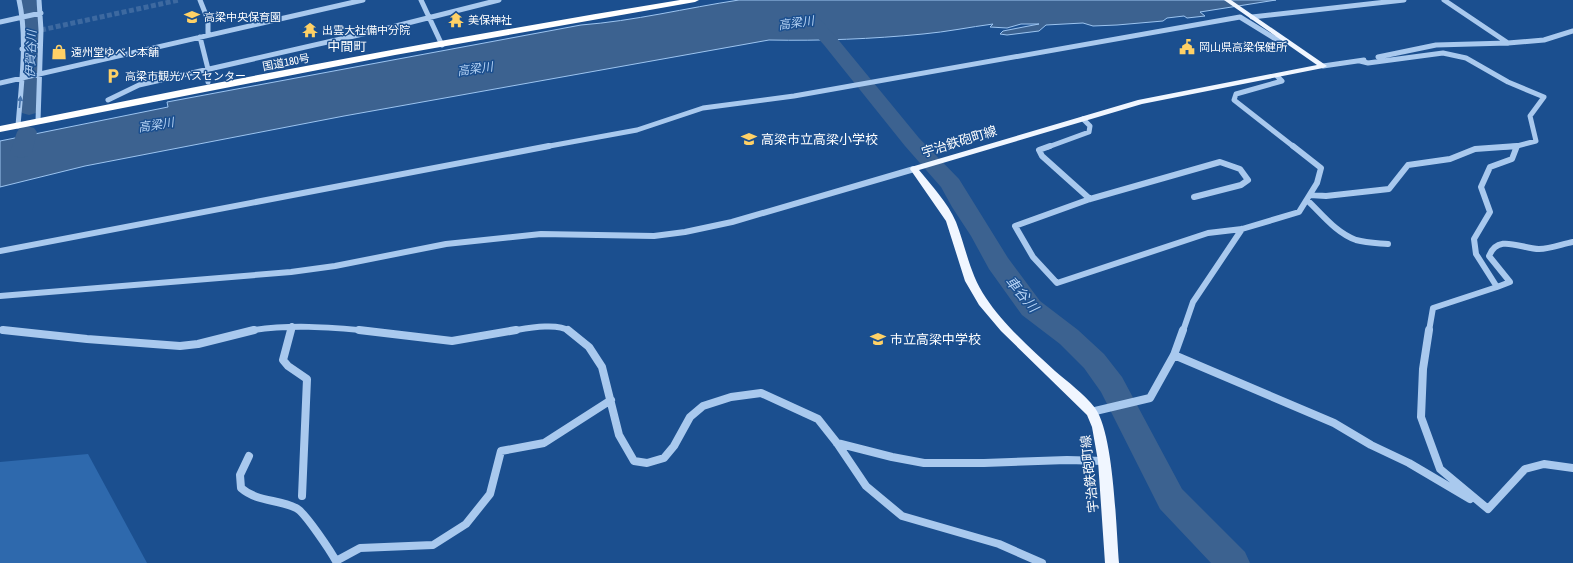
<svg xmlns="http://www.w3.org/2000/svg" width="1573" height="563" font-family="'Archivo Narrow','Noto Sans JP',sans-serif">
<rect width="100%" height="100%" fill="#1b4f8f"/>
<path fill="#2e69ad" d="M 88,454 L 147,563 L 0,563 L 0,462 Z"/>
<path fill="#3c6290" stroke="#9cc4f0" d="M 739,0 L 1276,0 L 1200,12 L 1205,16 L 1187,18 L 1184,16 L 1167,18 L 1163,21 L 1117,25 L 1093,26 L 1083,23 L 1046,25 L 1039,31 L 1007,35 L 1000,34 L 1003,31 L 1039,24 L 1021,24 L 1007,28 L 990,27 L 993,24 C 970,27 946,32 923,34 C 872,39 821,41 769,40 L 344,116 L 85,166 L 0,187 L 0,141 L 168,107 L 167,102 L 581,25 C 634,21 686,8 739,0 Z"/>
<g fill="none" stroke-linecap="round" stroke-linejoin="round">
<path fill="#3c6290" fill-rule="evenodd" d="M 20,0 L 36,0 L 41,20 L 39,109 L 36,113 L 29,115 L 22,113 L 19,109 L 23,20 Z
M 811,15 L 817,16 L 836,37 L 919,138 L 959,179 L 1008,258 L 1040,301 L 1078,330 L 1104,354 L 1122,377 L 1182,489 L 1245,552 L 1250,563 L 1211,563 L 1160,509 L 1101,392 L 1084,368 L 1060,344 L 1022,315 L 989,269 L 971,236 L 952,207 L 941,187 L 905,146 L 824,45 L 805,24 L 802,20 L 805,16 Z
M 27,126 L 34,128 L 37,132 L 32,152 L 28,156 L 21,158 L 14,156 L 10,152 L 17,132 L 20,128 Z"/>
<path stroke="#3d69a0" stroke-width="5" stroke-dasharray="5 2.5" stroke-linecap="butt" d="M 41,30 L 179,0"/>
<path stroke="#a9c9ee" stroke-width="5" d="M 200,0 L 208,20 L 208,35
M 421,0 L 442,45
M 1444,0 L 1508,43
M 1252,17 L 1404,0
M 0,22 L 41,13
M 200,37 L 208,69 L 208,82
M 22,49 L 40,45
M 1378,57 L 1436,45 L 1508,43 L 1544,40 L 1573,31
M 1360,61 L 1368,63 L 1443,53 L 1466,58 L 1508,82 L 1544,97 L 1530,116 L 1536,141 L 1517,146 L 1505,147
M 1323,66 L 1364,60
M 1277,76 L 1282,81 L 1236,94 L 1234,100 L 1294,147
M 0,83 L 363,0
M 108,100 L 139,85 L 376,31 L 499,0
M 38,121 L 41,30 L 39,0
M 18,126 C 21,86 28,39 19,0
M 544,147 L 637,130 L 703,108 L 794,96 L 1240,17 L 1274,38 L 1286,41
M 1048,147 L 1089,132 L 1090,126 L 1083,119"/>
<path stroke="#a9c9ee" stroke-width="6" d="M 1050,146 L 1039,150 L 1042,156 L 1090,199
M 1310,195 L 1326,196 L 1389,189 L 1408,165 L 1450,159 L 1475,149 L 1517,146
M 1194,197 L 1241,185 L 1248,180 L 1240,169 L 1220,162 L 1090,199 L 1015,226 L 1033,257 L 1057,283 L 1208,233 L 1242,229 L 1299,212 L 1317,183 L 1321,168 L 1293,146
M 1307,200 C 1322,214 1336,233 1356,240 C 1367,243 1377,243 1388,244
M 0,251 L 549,146
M 1497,287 L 1510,282 L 1489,256 C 1498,233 1521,249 1539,249 C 1551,249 1562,244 1573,242
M 0,296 L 291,272 L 335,266 L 446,244 L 541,234 L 654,236 L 685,232 L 732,222 L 914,169
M 0,330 L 12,331
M 248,331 C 288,324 329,327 370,331
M 291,331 L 292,326
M 510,331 C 524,329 557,322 569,331
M 1183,331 L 1193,302 L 1242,229
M 1429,331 L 1433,308 L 1497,287 L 1476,254 L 1474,239 L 1490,212 L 1481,187 L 1490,167 L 1512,159 L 1517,146"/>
<path stroke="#a9c9ee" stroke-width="8" d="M 3,330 L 87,339 L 180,346 L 198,344 L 254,330
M 291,330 L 283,360 L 288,366 L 307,379 L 302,496
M 359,330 L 452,341 L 516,330
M 568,330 L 589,347 L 602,367 L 619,435 L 634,461 L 647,463 L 664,458 L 674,446 L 690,417 L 703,406 L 731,397 L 761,393 L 818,419 L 837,443 L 866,486 L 902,516 L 999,544 L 1042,563
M 1429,330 L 1423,369 L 1421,417 L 1440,469 L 1488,509
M 1174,355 L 1334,423 L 1371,445 L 1409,463 L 1470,499
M 1091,412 L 1150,398 L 1174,355 L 1183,330
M 837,443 L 892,457 L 924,463 L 984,463 L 1067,460 L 1104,461
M 249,456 L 240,475 L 241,488 C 257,502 278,499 296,508 C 304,511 332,553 337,563
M 1488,509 L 1525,469 L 1544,464 L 1573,468
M 336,561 L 360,548 L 433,545 L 466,524 L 490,494 L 501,451 L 544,443 L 611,400"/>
<path fill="#f0f6ff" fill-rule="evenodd" d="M 1224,0 L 1231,0 L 1327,66 L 1323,68 L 1142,104 L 919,170 C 932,186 948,203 956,222 C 966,248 970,275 986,298 C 1003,324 1032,350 1055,371 C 1068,382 1084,394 1095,408 C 1114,434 1116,528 1119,563 L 1105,563 L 1098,461 L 1092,427 L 1087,415 L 1001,331 L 979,305 L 965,281 L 946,221 L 910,169 L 911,167 L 1138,100 L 1317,65 Z"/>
<path fill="#fff" fill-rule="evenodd" d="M 680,0 L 699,0 L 695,2 L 395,55 L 0,132 L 0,126 C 226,80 453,37 680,0 Z"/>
</g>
<defs><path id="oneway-solid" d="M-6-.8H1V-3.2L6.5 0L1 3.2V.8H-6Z"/></defs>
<use fill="#4674ac" href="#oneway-solid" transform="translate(20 102) rotate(-84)"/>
<defs>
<symbol id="school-bare" viewBox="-9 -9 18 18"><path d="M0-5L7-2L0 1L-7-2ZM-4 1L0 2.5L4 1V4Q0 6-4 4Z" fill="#ffd166" stroke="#1b4f8f" stroke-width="2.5" paint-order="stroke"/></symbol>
<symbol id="temple-bare" viewBox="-9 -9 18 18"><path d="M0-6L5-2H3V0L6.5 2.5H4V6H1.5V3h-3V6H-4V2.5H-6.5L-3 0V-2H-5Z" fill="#ffd166" stroke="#1b4f8f" stroke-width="2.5" paint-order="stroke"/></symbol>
<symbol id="civic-bare" viewBox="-9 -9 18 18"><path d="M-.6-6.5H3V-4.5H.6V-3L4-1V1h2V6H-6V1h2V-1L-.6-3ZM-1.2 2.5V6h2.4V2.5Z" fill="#ffd166" stroke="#1b4f8f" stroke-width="2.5" paint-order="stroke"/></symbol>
<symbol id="shop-bare" viewBox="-9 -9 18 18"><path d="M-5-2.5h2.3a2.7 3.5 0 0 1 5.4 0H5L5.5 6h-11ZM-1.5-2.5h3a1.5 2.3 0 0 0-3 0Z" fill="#ffd166" stroke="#1b4f8f" stroke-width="2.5" paint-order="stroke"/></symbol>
<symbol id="parking-bare" viewBox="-9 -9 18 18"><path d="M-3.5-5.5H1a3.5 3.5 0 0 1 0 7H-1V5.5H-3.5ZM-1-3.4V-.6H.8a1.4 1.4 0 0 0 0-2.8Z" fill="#ffd166" stroke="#1b4f8f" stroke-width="2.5" paint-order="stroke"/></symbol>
</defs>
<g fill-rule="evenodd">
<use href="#school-bare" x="181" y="6" width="22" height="22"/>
<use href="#temple-bare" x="445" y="9" width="22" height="22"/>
<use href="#temple-bare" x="299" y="19" width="22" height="22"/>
<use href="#civic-bare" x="1176" y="36" width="22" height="22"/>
<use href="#shop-bare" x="48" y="41" width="22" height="22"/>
<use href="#parking-bare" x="102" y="65" width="22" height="22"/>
<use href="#school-bare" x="738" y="128" width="22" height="22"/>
<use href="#school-bare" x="867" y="328" width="22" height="22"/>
</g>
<g text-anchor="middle" stroke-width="3" stroke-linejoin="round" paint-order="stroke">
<g font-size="11" fill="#fff" stroke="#1b4f8f" text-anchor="start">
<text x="204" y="21">高梁中央保育園</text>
<text x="468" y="24">美保神社</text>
<text x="322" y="34">出雲大社備中分院</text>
<text x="1199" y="51">岡山県高梁保健所</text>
<text x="71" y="56">遠州堂ゆべし本舗</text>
<text x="125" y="80">高梁市観光バスセンター</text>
</g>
<g font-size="11" fill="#fff" stroke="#1b4f8f">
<text transform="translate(286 62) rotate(-11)" y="4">国道180号</text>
</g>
<g font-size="12" font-style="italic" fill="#b5d3f5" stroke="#1b4f8f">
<text transform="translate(796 23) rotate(-8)" y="4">高梁川</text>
<text transform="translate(31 54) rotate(-88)" y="4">伊賀谷川</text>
<text transform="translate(475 69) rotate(-8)" y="4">高梁川</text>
<text transform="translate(156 125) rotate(-9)" y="4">高梁川</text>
</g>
<g font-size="13" fill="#fff" stroke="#1b4f8f">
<text x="347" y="51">中間町</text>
</g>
<g font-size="13" fill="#fff" stroke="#1b4f8f" text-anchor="start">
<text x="761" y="144">高梁市立高梁小学校</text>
<text x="890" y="344">市立高梁中学校</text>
</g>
<g font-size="13" fill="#fff" stroke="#1b4f8f">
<text transform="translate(959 141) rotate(-17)" y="5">宇治鉄砲町線</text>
<text transform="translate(1089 474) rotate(-96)" y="5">宇治鉄砲町線</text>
</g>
<g font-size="14" font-style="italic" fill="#b5d3f5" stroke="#1b4f8f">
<text transform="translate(1022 294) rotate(50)" y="5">車谷川</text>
</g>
</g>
</svg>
